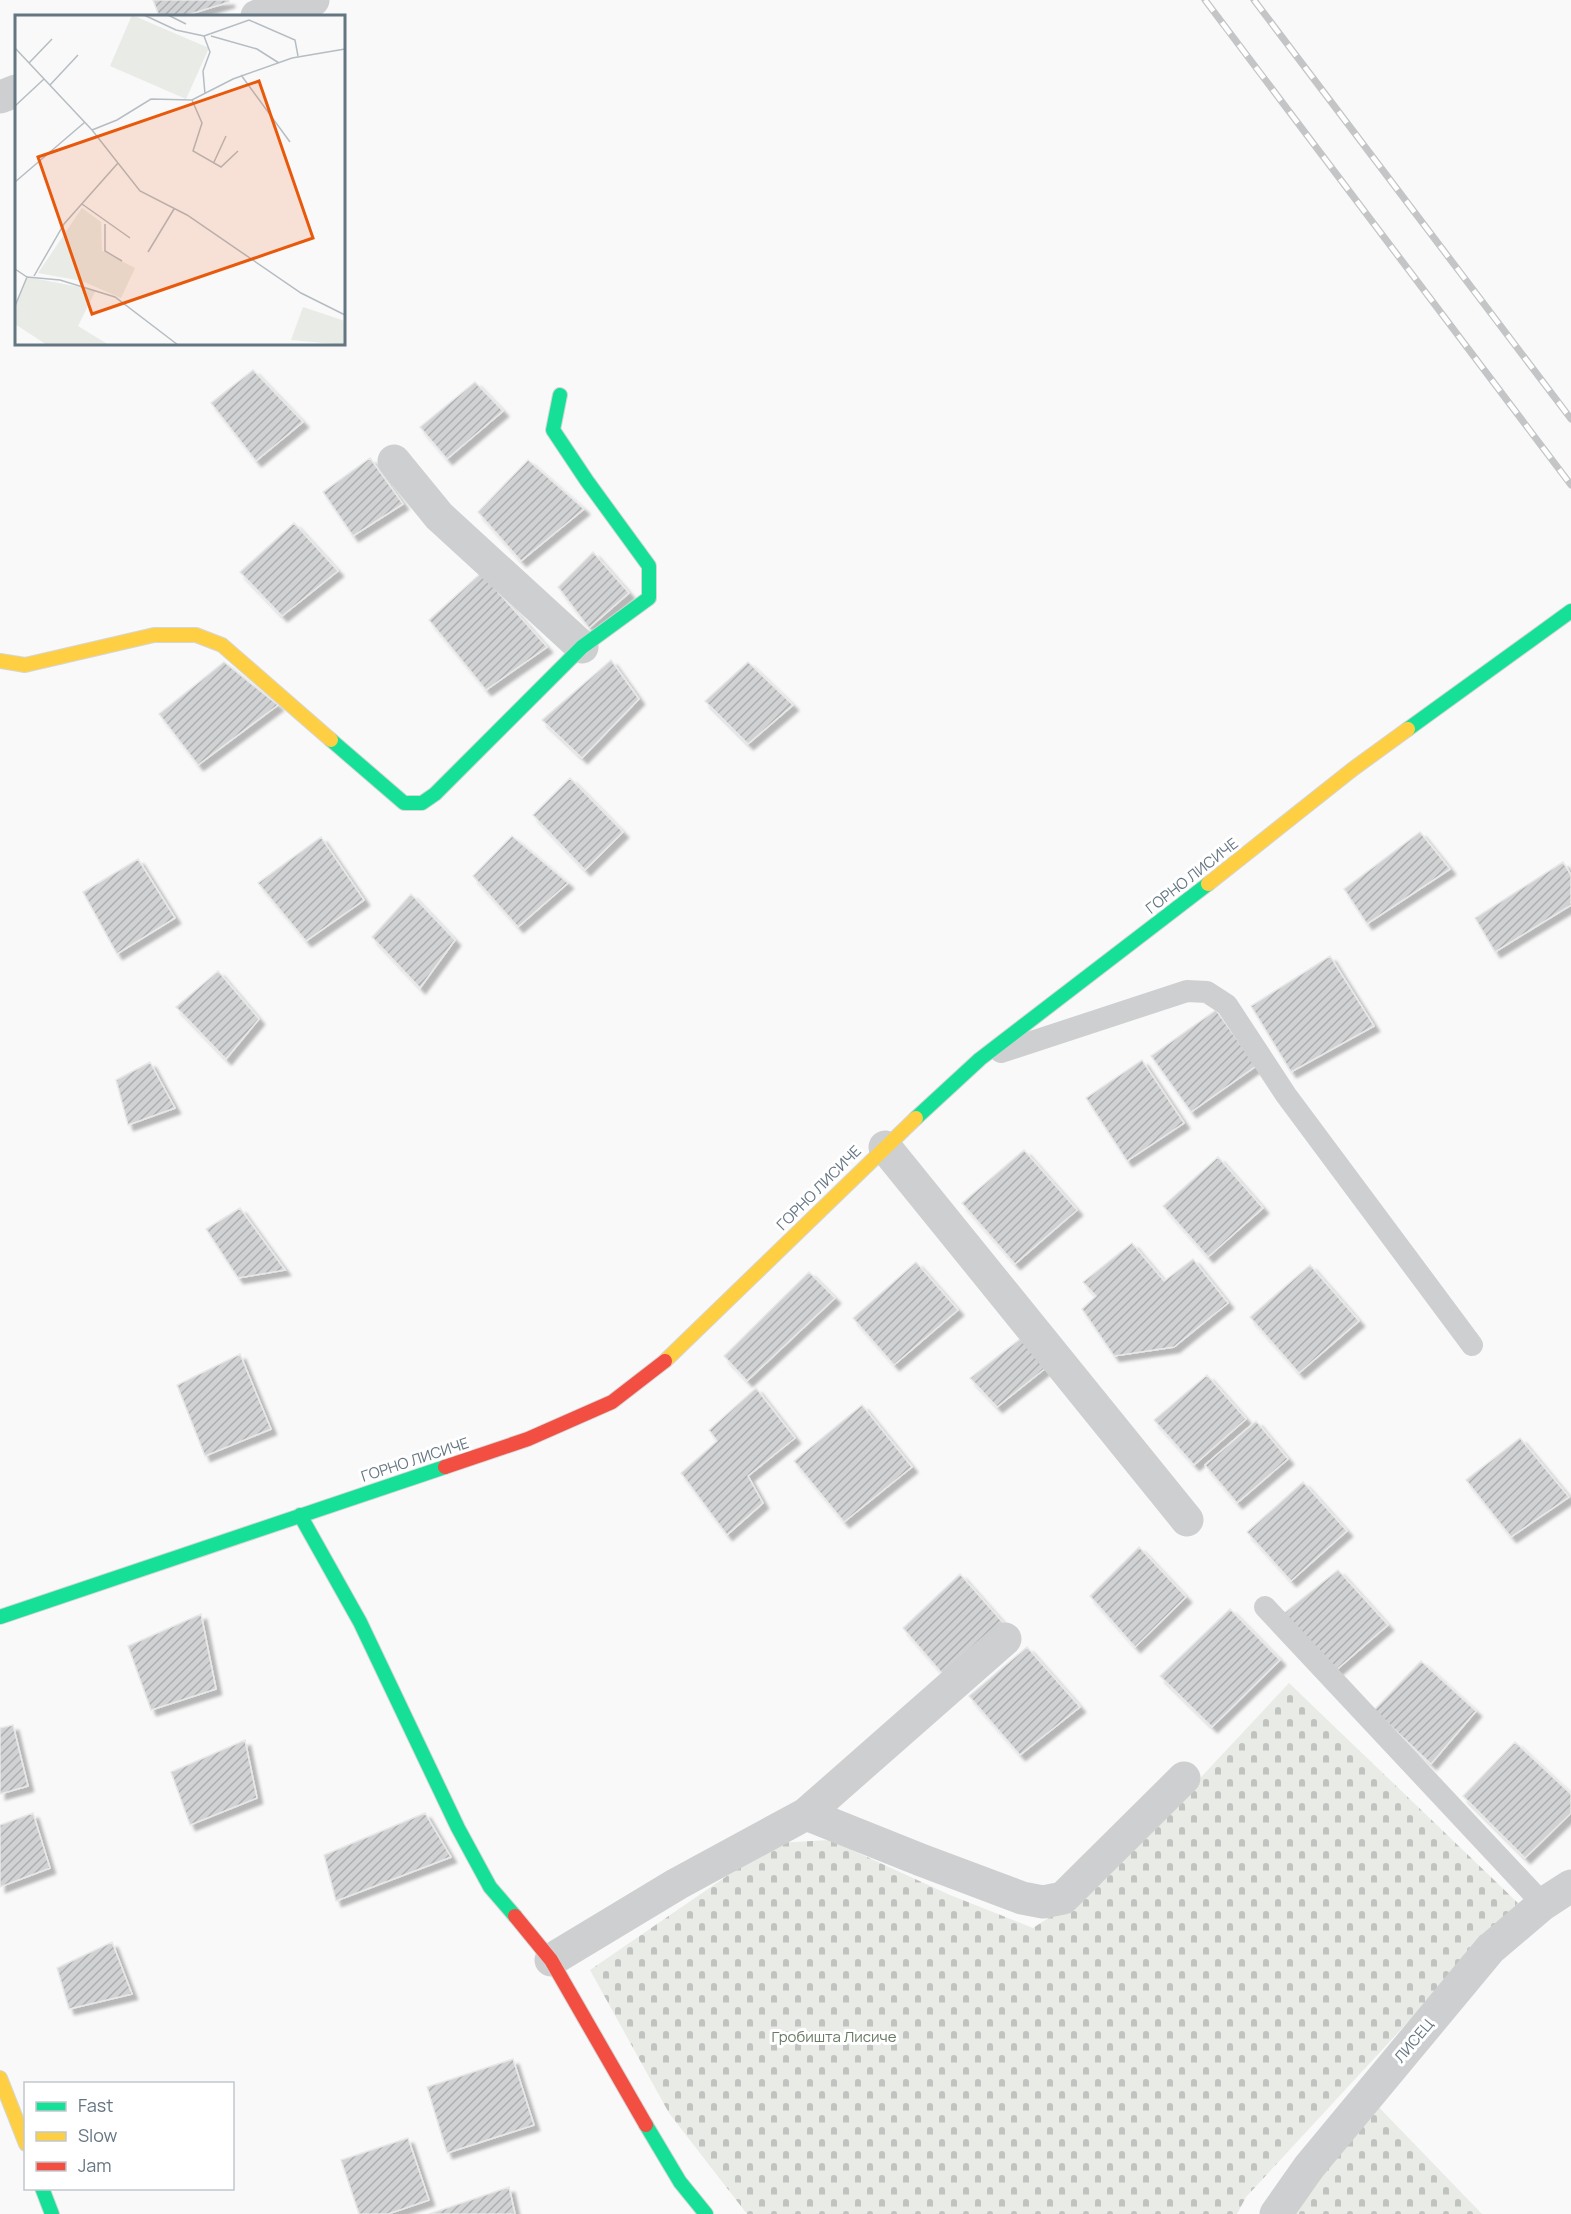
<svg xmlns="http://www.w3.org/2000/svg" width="1571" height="2214" font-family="Manrope,sans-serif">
<defs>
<pattern id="cemetery-stones" width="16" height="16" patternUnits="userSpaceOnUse" patternTransform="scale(1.5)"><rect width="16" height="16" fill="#e8ebe6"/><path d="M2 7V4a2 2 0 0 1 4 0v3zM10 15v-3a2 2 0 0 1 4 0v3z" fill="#c0c3c0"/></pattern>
<pattern id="building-hatch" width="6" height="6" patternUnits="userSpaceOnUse" patternTransform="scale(1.5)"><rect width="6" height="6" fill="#d0d2d3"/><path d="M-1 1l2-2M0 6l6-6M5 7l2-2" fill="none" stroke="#acafb1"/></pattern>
<filter id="shadow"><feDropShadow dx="5.5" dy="5.5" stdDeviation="1.5" flood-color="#0004"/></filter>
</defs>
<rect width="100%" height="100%" fill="#f9f9f9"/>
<path fill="url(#cemetery-stones)" d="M 1289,1683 L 1518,1903 L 1246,2197 L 1237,2214 L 747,2214 L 669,2113 L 590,1970 L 775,1843 L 830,1840 L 950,1895 L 1033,1928 L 1103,1882 Z
M 1368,2096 L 1482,2214 L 1276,2214 Z"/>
<path fill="url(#building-hatch)" stroke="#e8e8e8" stroke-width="1.5" filter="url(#shadow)" d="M 153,0 L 229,0 L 229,2 L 184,16 L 159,16 Z
M 253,370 L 303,422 L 256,461 L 211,403 Z
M 475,382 L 503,411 L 447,459 L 420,427 Z
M 370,458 L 403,504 L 353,536 L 323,492 Z
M 528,460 L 584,509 L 521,561 L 478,512 Z
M 294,523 L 338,571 L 282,616 L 240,572 Z
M 593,552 L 629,593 L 589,628 L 558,587 Z
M 481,573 L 547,647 L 486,690 L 429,620 Z
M 611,660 L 639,699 L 582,758 L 542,720 Z
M 224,662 L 278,705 L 198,765 L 159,714 Z
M 748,662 L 793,705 L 748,744 L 705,701 Z
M 570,778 L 623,832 L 585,870 L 533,815 Z
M 1420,832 L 1450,869 L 1367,924 L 1344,889 Z
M 512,836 L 568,883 L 518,927 L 473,876 Z
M 321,837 L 364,900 L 306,941 L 258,883 Z
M 138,859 L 175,918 L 117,954 L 83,892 Z
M 1563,862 L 1571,875 L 1571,905 L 1495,952 L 1475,918 Z
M 411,894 L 455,940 L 420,988 L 372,937 Z
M 1330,956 L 1374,1026 L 1291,1072 L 1251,1006 Z
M 218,971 L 259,1019 L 226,1059 L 176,1007 Z
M 1216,1010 L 1256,1066 L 1191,1112 L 1151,1056 Z
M 1142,1060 L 1184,1123 L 1127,1161 L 1086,1098 Z
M 150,1062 L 175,1108 L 128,1125 L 116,1080 Z
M 1024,1150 L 1077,1210 L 1015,1264 L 962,1203 Z
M 1218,1157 L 1263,1208 L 1208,1257 L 1163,1206 Z
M 240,1208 L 285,1270 L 238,1278 L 206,1229 Z
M 1132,1243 L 1164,1281 L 1193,1259 L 1228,1303 L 1174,1347 L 1114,1356 L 1082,1309 L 1096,1296 L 1083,1282 Z
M 916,1262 L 958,1310 L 894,1365 L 853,1318 Z
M 1310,1265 L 1359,1321 L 1299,1373 L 1250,1317 Z
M 809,1272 L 835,1298 L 747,1381 L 724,1356 Z
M 1020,1339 L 1047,1367 L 997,1407 L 970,1378 Z
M 240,1354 L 271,1429 L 205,1456 L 177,1385 Z
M 1207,1375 L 1246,1419 L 1194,1465 L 1154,1420 Z
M 756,1388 L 795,1438 L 748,1476 L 763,1503 L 727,1535 L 681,1473 L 717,1441 L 709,1430 Z
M 862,1405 L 912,1467 L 844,1522 L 794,1461 Z
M 1256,1421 L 1288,1459 L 1237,1503 L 1205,1465 Z
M 1520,1438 L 1569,1497 L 1511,1537 L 1466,1480 Z
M 1303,1482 L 1347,1531 L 1291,1581 L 1247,1532 Z
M 1139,1547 L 1186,1597 L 1135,1647 L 1090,1596 Z
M 1338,1570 L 1388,1625 L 1335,1671 L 1284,1613 Z
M 960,1574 L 1006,1626 L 946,1678 L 903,1628 Z
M 1230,1609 L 1280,1660 L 1212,1727 L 1160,1676 Z
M 201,1614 L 216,1689 L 151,1710 L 128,1646 Z
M 1027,1647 L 1080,1707 L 1020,1755 L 969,1696 Z
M 1421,1661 L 1476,1711 L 1431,1764 L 1374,1710 Z
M 13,1725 L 28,1786 L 0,1794 L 0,1728 Z
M 245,1740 L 257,1798 L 190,1825 L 171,1772 Z
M 1515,1742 L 1571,1794 L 1571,1813 L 1525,1858 L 1463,1796 Z
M 33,1813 L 50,1868 L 0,1887 L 0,1825 Z
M 425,1813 L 451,1857 L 336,1901 L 324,1855 Z
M 112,1942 L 132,1994 L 69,2009 L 57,1968 Z
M 513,2059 L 534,2125 L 447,2153 L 427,2087 Z
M 408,2138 L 429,2200 L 388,2214 L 359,2214 L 341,2160 Z
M 509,2187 L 515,2214 L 429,2214 Z"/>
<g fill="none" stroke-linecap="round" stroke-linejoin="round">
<defs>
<path id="fast" d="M 1408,729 L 1571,611
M 331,740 L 404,803 L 422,803 L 435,794 L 582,647 L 649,598 L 649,566 L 587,481 L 553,430 L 560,395
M 916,1118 L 980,1059 L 1208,884
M 300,1515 L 360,1622 L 458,1828 L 490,1887 L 515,1916
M 0,1617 L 445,1467
M 646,2125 L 680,2182 L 706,2214
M 42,2188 L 52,2214"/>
<path id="slow" d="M 0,661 L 25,665 L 154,635 L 196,635 L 222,645 L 331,740
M 1208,884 L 1353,769 L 1408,729
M 665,1361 L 916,1118
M 0,2078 L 26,2144"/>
<path id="jam" d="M 445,1467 L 528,1439 L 612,1402 L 665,1361
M 515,1916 L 551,1960 L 646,2125"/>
</defs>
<use href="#fast" stroke="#d5d6d7" stroke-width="16"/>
<use href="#slow" stroke="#d5d6d7" stroke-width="16"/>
<use href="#jam" stroke="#d5d6d7" stroke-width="16"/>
<path stroke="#cecfd0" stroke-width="22" d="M 1001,1052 L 1187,991 L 1207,992 L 1227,1005 L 1286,1095 L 1472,1345
M 1265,1607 L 1543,1904"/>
<path stroke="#cecfd0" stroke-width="33" d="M 257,16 L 313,0
M 0,97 L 16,91
M 394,461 L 439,516 L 582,647
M 885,1147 L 1187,1520
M 806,1814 L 921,1860 L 1022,1898 L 1043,1902 L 1063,1898 L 1184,1778
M 551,1960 L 677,1884 L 806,1814 L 1005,1639
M 1276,2214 L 1309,2167 L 1490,1949 L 1543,1904 L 1571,1886"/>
<use href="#fast" stroke="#16e098" stroke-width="14"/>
<use href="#slow" stroke="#ffcf43" stroke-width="14"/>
<use href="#jam" stroke="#f24e42" stroke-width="14"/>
<defs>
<path id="rail" d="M 1205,0 L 1571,485
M 1254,0 L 1571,419"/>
</defs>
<use href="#rail" stroke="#c3c5c6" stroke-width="7"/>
<use href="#rail" stroke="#fff" stroke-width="4.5" stroke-dasharray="14" stroke-linecap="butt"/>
</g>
<g text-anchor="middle" stroke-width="6" stroke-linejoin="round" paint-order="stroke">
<g font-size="15" fill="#657683" stroke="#fff">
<text transform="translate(1192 876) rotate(-38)" y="5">ГОРНО ЛИСИЧЕ</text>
<text transform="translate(819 1188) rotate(-45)" y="5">ГОРНО ЛИСИЧЕ</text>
<text transform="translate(415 1460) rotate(-18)" y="5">ГОРНО ЛИСИЧЕ</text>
<text transform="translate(1414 2041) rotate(-50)" y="5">ЛИСЕЦ</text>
</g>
<g font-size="15" fill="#687a64" stroke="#fff">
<text x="834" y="2042">Гробишта Лисиче</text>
</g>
</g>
<g transform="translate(15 15)">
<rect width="330" height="330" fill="#f9f9f9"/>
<path d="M 288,292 L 330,306 L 330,330 L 276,325 Z" fill="#e8ebe6"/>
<path d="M 67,193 L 86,207 L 87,236 L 120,253 L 106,283 L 67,266 L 23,258 ZM 12,262 L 81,275 L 63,311 L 94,330 L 32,330 L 0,309 L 0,291 Z" fill="#e8ebe6"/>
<path d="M 117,0 L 194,33 L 171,84 L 95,51 Z" fill="#e8ebe6"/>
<path fill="none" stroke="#b5bdc3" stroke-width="1.5" d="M 129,0 L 161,15 L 189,21M 153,0 L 171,9M 196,21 L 242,34 L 264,48M 0,33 L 77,115 L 125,176 L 172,200 L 286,278 L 330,300M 14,48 L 37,24M 226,60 L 275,127M 35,70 L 63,40M 190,79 L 188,56 L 195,37 L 189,21 L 234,5 L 280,25 L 283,41M 177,85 L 187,108 L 178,136 L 206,152 L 223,136M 0,91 L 29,64M 77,115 L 102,105 L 136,84 L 177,85 L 218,64 L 277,43 L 330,34M 199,147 L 211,121M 0,167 L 70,107M 67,189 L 115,223M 90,209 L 90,236 L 107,246M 133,237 L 159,194M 0,254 L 12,262 L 45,265 L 100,282 L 163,330M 19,261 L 49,209 L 103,148M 0,291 L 12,262"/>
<path fill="#e8590c" fill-opacity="0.15" stroke="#e8590c" stroke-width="3" d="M 244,66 L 298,223 L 77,299 L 23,142 Z"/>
<rect width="330" height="330" fill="none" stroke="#657683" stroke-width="3"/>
</g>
<rect x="24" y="2082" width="210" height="108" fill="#ffffff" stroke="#c1c8cd" stroke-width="1.5"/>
<rect x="36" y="2102" width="30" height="9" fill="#16e098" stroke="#c1c8cd" stroke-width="1.5"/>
<text x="78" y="2112" font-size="18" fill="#657683">Fast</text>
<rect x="36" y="2132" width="30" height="9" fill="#ffcf43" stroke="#c1c8cd" stroke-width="1.5"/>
<text x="78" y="2142" font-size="18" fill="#657683">Slow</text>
<rect x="36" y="2162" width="30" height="9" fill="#f24e42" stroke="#c1c8cd" stroke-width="1.5"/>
<text x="78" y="2172" font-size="18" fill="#657683">Jam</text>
</svg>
